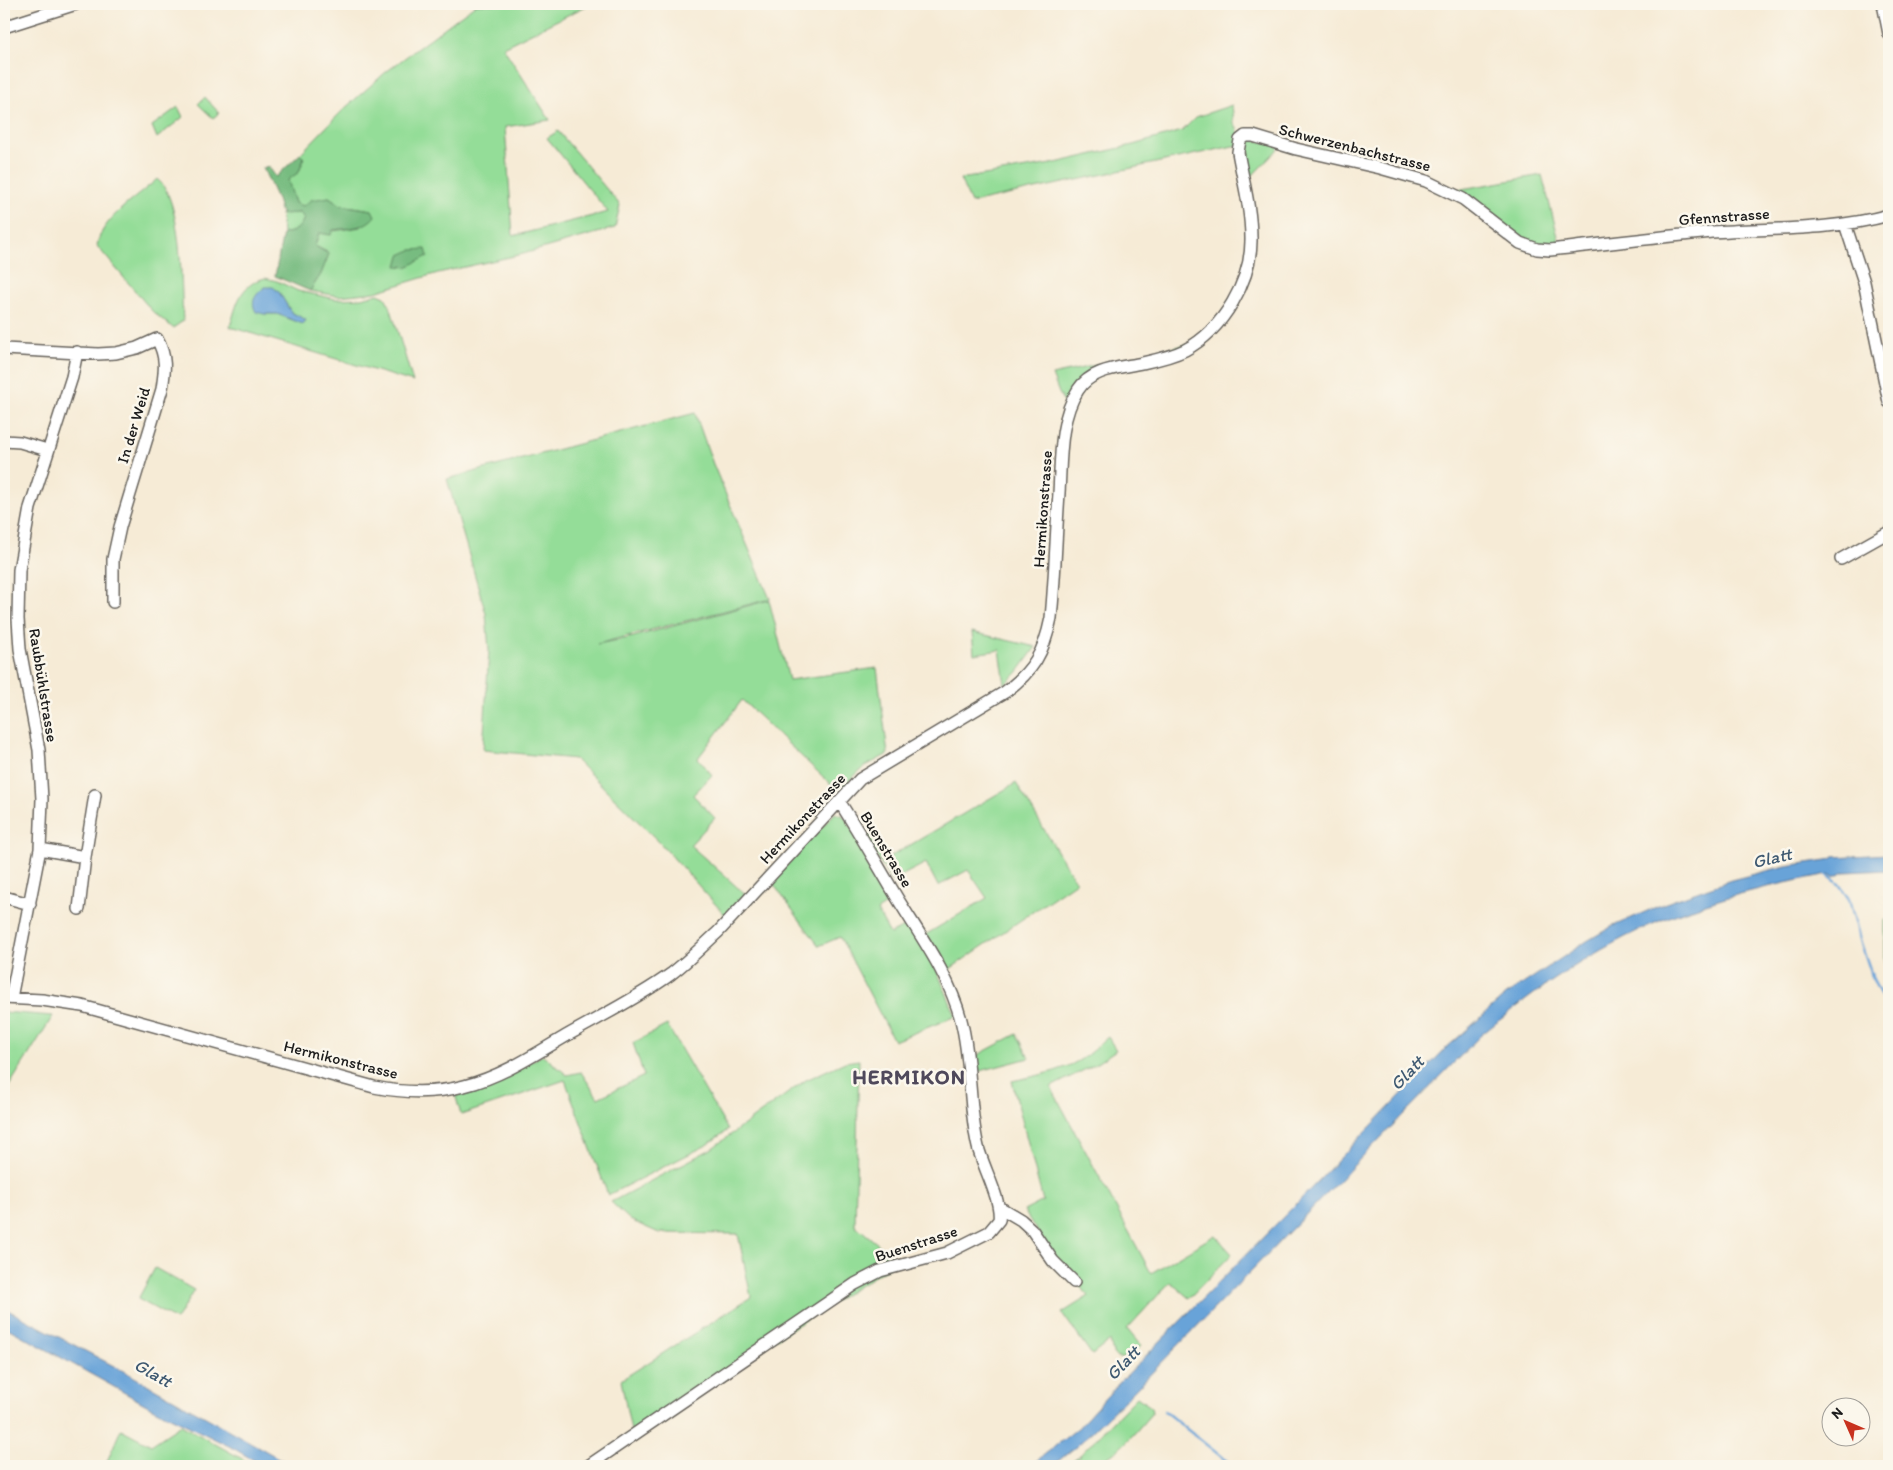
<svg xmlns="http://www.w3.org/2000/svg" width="1893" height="1470" font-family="Itim,sans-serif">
<rect width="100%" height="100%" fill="#fbf7ec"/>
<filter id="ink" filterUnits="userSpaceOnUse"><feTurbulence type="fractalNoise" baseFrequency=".02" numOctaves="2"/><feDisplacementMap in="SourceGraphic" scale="10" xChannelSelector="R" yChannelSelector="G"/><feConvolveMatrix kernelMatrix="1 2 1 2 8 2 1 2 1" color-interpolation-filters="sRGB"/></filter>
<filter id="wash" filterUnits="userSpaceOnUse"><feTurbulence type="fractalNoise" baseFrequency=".0096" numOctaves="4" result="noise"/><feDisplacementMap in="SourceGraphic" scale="20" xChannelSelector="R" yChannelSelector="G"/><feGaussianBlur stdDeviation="1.12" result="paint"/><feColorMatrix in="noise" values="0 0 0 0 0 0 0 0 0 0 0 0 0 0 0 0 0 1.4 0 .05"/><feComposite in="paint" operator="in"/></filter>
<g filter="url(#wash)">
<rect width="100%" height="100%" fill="#f6ebd6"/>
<path fill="#94dd98" stroke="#587c5a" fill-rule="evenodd" d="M 476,4 L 590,4 L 503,47 L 550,120 L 505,127 L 513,236 L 608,212 L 547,138 L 558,131 L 620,205 L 615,228 L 523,254 L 438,273 L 375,292 L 339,296 L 310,291 L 321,274 L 329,253 L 315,246 L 319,233 L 361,227 L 372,210 L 341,205 L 329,197 L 303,207 L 295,203 L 287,180 L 299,172 L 304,158 L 300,154 L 344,109 L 386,72 Z
M 205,97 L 219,113 L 213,118 L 198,104 Z
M 1232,105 L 1234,123 L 1241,137 L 1281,146 L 1244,184 L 1238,145 L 971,203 L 960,179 L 1051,164 L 1133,145 L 1182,131 L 1196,117 Z
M 178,107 L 183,117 L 157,138 L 152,126 Z
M 1542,175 L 1561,248 L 1537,249 L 1450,191 Z
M 157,179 C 183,198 181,290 183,321 L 173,328 L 153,312 L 97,246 C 101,218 138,197 157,179 Z
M 300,213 L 304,218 C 300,229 294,233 283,233 L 281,214 Z
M 265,278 L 277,281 L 298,291 L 336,299 L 361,298 L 378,294 L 385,297 L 390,306 L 413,382 L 230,327 C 237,304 239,285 265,278 ZM 279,292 L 291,312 L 306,320 L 303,324 L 277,314 L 264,314 Z
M 1198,342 L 1092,376 L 1069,412 L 1059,393 L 1052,375 Z
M 695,413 L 713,464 L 770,599 L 597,644 L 629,638 L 769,600 L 789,680 L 877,668 L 888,754 L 864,767 L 838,791 L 742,700 L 698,758 L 712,775 L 693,795 L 715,818 L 690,845 L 746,895 L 726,916 L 660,843 L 575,759 L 483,750 L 489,650 L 486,614 L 447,479 Z
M 972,632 L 1036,647 L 1017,673 L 1005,684 L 1000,650 L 974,654 Z
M 1016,783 L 1076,882 L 947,971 L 925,935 L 987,898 L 968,870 L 938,886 L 926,863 L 891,881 L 866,837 L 873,833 L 888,858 Z
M 835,813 L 844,816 L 895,900 L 877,911 L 890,934 L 909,924 L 934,964 L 956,1016 L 894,1041 L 840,937 L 819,946 L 771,881 Z
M 1885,920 L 1889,920 L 1889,962 L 1885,962 Z
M 4,1012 L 53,1016 L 4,1094 Z
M 667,1025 L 728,1130 L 705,1146 L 608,1195 L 565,1080 L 461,1115 L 455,1094 L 492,1082 L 543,1055 L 567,1075 L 581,1072 L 598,1098 L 644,1076 L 633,1043 Z
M 1017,1034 L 1029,1058 L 973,1073 L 972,1058 Z
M 1108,1037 L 1116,1050 L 1094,1065 L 1051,1087 L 1151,1273 L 1215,1235 L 1232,1254 L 1189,1298 L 1170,1282 L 1127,1329 L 1141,1346 C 1135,1352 1119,1366 1113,1353 C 1112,1350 1111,1345 1110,1341 L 1092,1355 L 1062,1313 L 1089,1296 L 1055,1259 L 1024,1211 L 1043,1201 L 1012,1081 C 1035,1076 1060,1072 1080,1060 C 1090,1054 1099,1044 1108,1037 Z
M 859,1060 L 855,1225 L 898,1261 L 631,1431 L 621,1380 L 751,1297 L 738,1234 L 659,1233 L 630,1220 L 611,1202 L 711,1149 L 806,1080 L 845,1062 Z
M 155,1268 L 194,1290 L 176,1320 L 138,1299 Z
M 1137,1397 L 1151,1407 L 1152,1413 C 1134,1433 1114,1462 1085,1466 C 1079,1467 1071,1466 1065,1466 L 1080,1455 Z
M 181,1425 L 255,1466 L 105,1466 L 121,1429 L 151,1445 Z"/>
<path fill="#77bc80" stroke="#4a6c4e" d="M 300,154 L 304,158 L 299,172 L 288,180 L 295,203 L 303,206 L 311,200 L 329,197 L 341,205 L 372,210 L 375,216 C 365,229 348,228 333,230 L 331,235 L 319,233 L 315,246 L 329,254 L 321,274 L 310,291 L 275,276 L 283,233 C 294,233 300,229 304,218 L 300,213 L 281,214 L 277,199 L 263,168 L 269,167 L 276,177 Z
M 426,249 L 428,256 L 407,267 L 397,266 L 400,255 L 411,250 Z"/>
<path fill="#68a3d8" stroke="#42607a" d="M 265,287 L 273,287 L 279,292 L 291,312 L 306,320 L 303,324 L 277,314 L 264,314 L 256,312 C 250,301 255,295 265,287 Z
M 1889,854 L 1889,870 L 1844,872 L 1834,877 L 1829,874 C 1772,885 1715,898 1662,920 C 1595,948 1536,990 1480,1036 L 1132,1393 L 1078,1445 L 1052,1466 L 1030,1466 L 1078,1428 L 1119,1383 L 1299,1201 L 1445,1049 L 1505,996 L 1587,941 L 1611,927 L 1663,904 L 1731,880 L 1786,866 L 1833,859 L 1833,857 Z
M 4,1308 L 129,1374 L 282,1460 L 296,1466 L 264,1466 L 231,1447 L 152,1408 L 4,1326 Z"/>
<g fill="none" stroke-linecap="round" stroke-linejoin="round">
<path stroke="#68a3d8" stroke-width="2.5" d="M 1825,873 L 1839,884 L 1849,899 L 1862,947 L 1874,982 L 1889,1012
M 1164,1411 L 1233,1466"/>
</g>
</g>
<g filter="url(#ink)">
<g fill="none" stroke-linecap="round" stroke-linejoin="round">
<defs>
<path id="minor" d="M 1883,4 L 1889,34
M 4,27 L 76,4
M 1845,224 L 1864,282 L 1889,402
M 4,349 L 98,354 L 116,353 L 137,348 L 157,339 C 167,357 165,370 162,389 L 120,527 L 113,559 L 113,602
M 4,441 L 20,442 L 47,450
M 1841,559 L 1889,532
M 40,849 L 85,857 L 79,909
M 85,857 L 95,795
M 4,897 L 30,904
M 4,998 L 42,1000 L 82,1006 L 374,1087 C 404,1093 434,1094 464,1086 C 501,1077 534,1055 566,1036 C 601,1016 638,998 671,974 C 688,961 703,946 719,931 L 860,779 L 1005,692 C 1033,671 1044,653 1051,618 C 1055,577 1056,535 1059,493 C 1061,461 1059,419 1078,390 C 1091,369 1119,368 1142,363 C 1156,360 1171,357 1185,350 C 1223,330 1252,280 1251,238 C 1251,209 1243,180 1238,152 L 1240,140 L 1245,136 L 1253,136 L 1296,149 L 1380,168 L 1426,181 L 1463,199 L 1520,243 L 1537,249 L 1550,250 C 1604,244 1658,237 1712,232 C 1771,228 1831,231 1889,215
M 11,998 L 40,849 L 42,799 L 39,750 L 20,649 L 18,619 L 19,570 L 30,508 L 72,377 L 77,352
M 999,1207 L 1021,1220 L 1032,1230 L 1053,1261 L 1074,1282
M 588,1466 L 855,1284 L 880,1271 L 947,1253 L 989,1232 L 999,1220 C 1002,1201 983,1167 978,1147 C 968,1105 972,1062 961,1020 C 949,974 920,936 896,896 C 877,864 859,832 839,801"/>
</defs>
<use href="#minor" stroke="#68645d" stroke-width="14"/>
<use href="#minor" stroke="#fff" stroke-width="11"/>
</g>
</g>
<g text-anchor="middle" stroke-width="5" stroke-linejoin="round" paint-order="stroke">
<g font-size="16" fill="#1c1c1c" stroke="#fbf7ec">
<text transform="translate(1355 147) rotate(14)" y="6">Schwerzenbachstrasse</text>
<text transform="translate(1724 216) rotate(-4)" y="6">Gfennstrasse</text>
<text transform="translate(133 425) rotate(-73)" y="6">In der Weid</text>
<text transform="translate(1042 509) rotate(-86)" y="6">Hermikonstrasse</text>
<text transform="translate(44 685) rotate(81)" y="6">Raubbühlstrasse</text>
<text transform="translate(802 818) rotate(-47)" y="6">Hermikonstrasse</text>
<text transform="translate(887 849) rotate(59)" y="6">Buenstrasse</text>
<text transform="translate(341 1059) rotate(14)" y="6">Hermikonstrasse</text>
<text transform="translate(916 1243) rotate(-18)" y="6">Buenstrasse</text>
</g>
<g font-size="18" font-style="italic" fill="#3e5971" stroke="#fbf7ec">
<text transform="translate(1772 858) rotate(-13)" y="6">Glatt</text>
<text transform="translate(1407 1073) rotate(-46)" y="6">Glatt</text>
<text transform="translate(1123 1363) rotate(-46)" y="6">Glatt</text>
<text transform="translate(153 1373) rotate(29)" y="6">Glatt</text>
</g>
<g font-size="21" font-weight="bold" letter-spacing="1" fill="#4f495b" stroke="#fbf7ec">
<text x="909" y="1084">HERMIKON</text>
</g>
</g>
<rect width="1893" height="1470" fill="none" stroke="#fbf7ec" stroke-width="20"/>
<g transform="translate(1846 1422) rotate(315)"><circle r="24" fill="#fbf7ec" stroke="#a29f99"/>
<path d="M0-4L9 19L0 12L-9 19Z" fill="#c8321e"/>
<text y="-8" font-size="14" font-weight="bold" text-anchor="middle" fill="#1c1c1c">N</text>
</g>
</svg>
